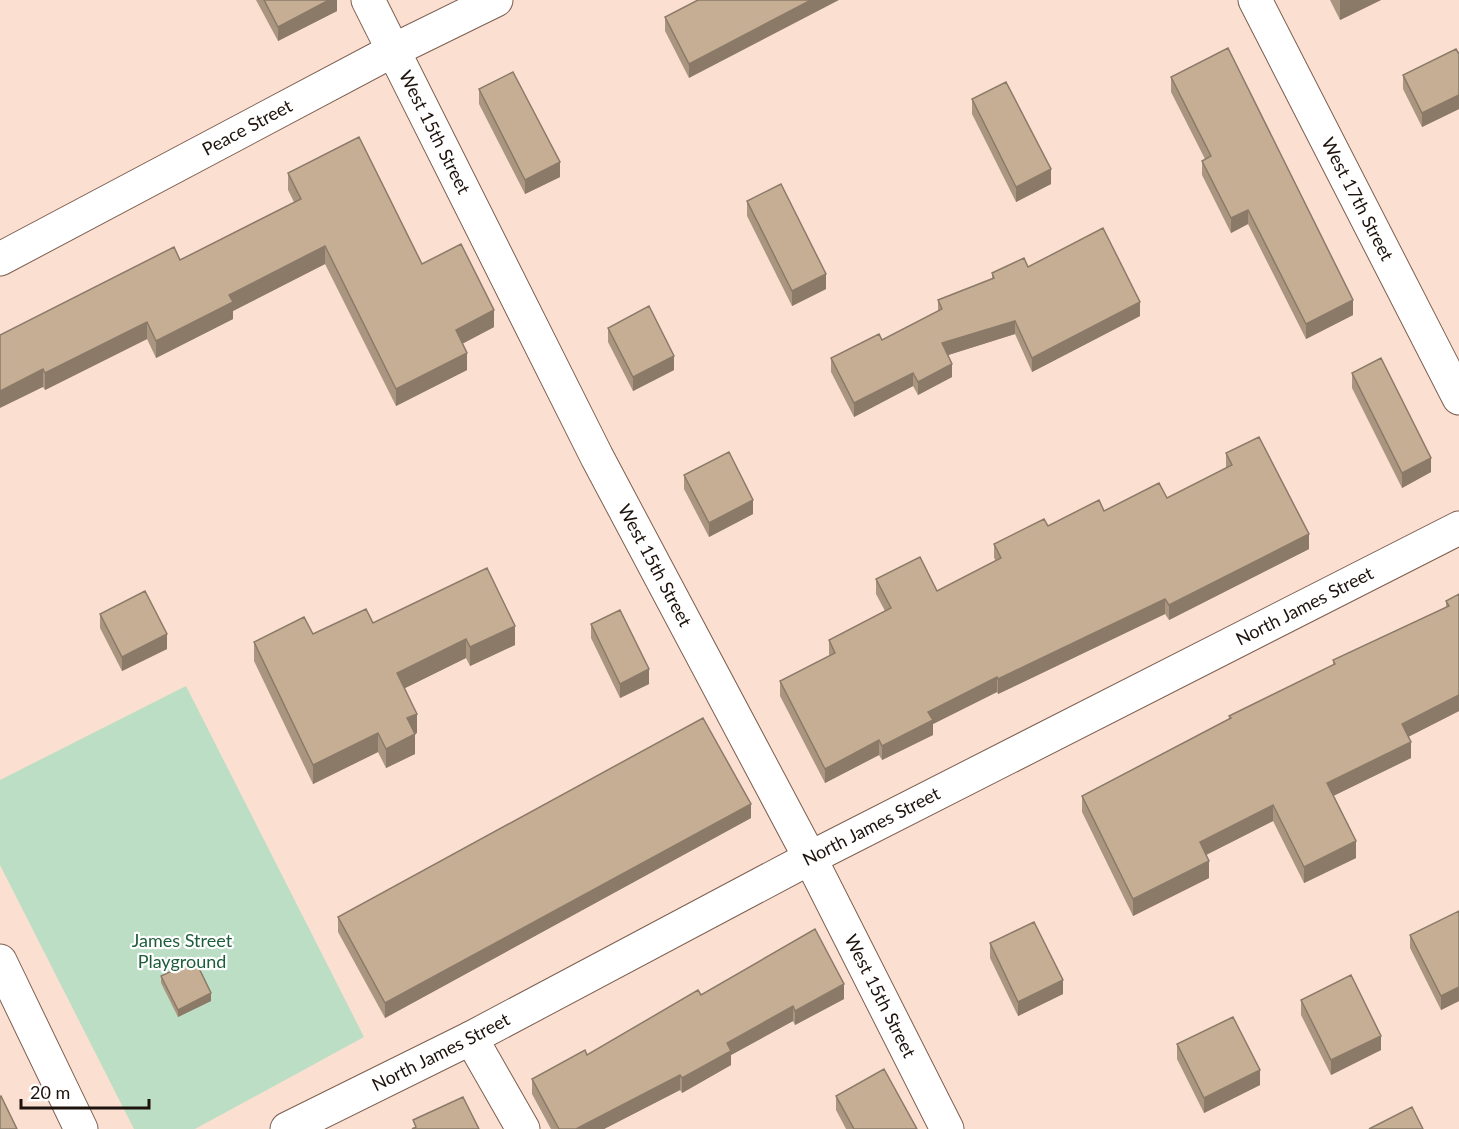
<svg xmlns="http://www.w3.org/2000/svg" width="1459" height="1129" font-family="Lato,sans-serif">
<rect width="100%" height="100%" fill="#fbdfd1"/>
<path fill="#bbdec5" d="M 186,686 L 364,1037 L 195,1129 L 134,1129 L 0,865 L 0,780 Z"/>
<g fill="none" stroke-linecap="round" stroke-linejoin="round">
<defs>
<g id="street">
<path id="s1" d="M 1255,0 L 1459,398"/>
<path id="s2" d="M 0,259 L 394,50 L 496,0"/>
<path d="M 0,961 L 81,1129"/>
<path d="M 471,1038 L 523,1129"/>
<path id="s3" d="M 287,1129 L 471,1038 L 810,858 L 1459,528"/>
</g>
<g id="secondary">
<path id="s4" d="M 368,0 L 597,457 L 810,858 L 947,1129"/>
</g>
</defs>
<use href="#street" stroke="#7c5f50" stroke-width="35"/>
<use href="#secondary" stroke="#7c5f50" stroke-width="35"/>
<use href="#street" stroke="#fff" stroke-width="33"/>
<use href="#secondary" stroke="#fff" stroke-width="33"/>
</g>
<path fill="#aa9680" d="M 256,0 L 337,0 L 337,11 L 278,41 Z
M 698,0 L 689,78 L 665,31 L 665,17 Z
M 1330,0 L 1381,0 L 1340,20 Z
M 1459,54 L 1459,109 L 1422,127 L 1403,89 L 1403,75 Z
M 1171,77 L 1353,315 L 1306,339 L 1248,224 L 1231,233 L 1202,175 L 1202,161 L 1205,159 L 1171,92 Z
M 479,89 L 560,177 L 525,194 L 479,104 Z
M 972,99 L 1051,184 L 1016,202 L 972,114 Z
M 288,173 L 422,264 L 494,327 L 462,344 L 467,370 L 396,406 L 325,264 L 233,311 L 233,319 L 156,358 L 147,339 L 45,390 L 43,387 L 0,335 L 180,260 L 294,202 L 288,190 Z
M 747,201 L 826,289 L 792,306 L 747,216 Z
M 1028,267 L 1140,316 L 1032,372 L 1015,334 L 948,355 L 952,377 L 918,395 L 913,386 L 854,417 L 831,372 L 831,358 L 882,340 L 938,311 L 938,300 L 992,279 L 992,273 Z
M 608,328 L 674,370 L 633,391 L 608,342 Z
M 1352,373 L 1431,472 L 1402,488 L 1352,388 Z
M 1226,453 L 1309,549 L 1169,620 L 1165,614 L 998,694 L 997,692 L 933,724 L 933,735 L 882,760 L 879,755 L 825,783 L 780,696 L 780,681 L 830,656 L 829,654 L 829,640 L 885,611 L 876,594 L 876,579 L 937,591 L 996,561 L 994,558 L 994,544 L 1048,526 L 1104,511 L 1167,498 L 1226,468 Z
M 684,475 L 753,514 L 709,537 L 684,489 Z
M 1459,594 L 1459,711 L 1408,737 L 1411,758 L 1333,796 L 1356,858 L 1304,883 L 1273,821 L 1206,855 L 1209,878 L 1133,916 L 1082,812 L 1082,796 L 1229,719 L 1229,716 L 1333,665 L 1333,660 L 1446,607 L 1446,601 Z
M 100,614 L 167,649 L 122,671 L 100,628 Z
M 373,623 L 515,645 L 470,666 L 466,658 L 405,688 L 417,733 L 415,734 L 415,754 L 386,768 L 378,752 L 313,784 L 254,661 L 254,642 L 313,634 Z
M 591,624 L 649,684 L 620,698 L 591,638 Z
M 751,818 L 385,1018 L 338,932 L 338,917 Z
M 1459,911 L 1459,1001 L 1441,1010 L 1410,948 L 1410,935 Z
M 990,943 L 1063,994 L 1018,1016 L 990,958 Z
M 161,976 L 211,1001 L 178,1017 L 161,983 Z
M 701,995 L 844,999 L 795,1025 L 793,1021 L 731,1055 L 731,1065 L 682,1093 L 680,1090 L 604,1129 L 551,1129 L 532,1094 L 532,1079 L 587,1055 Z
M 1301,1000 L 1381,1050 L 1331,1075 L 1301,1015 Z
M 1177,1044 L 1260,1085 L 1204,1113 L 1177,1059 Z
M 836,1096 L 917,1129 L 846,1129 L 836,1110 Z"/>
<path fill="#8b7a68" d="M 329,0 L 337,0 L 337,11 L 278,41 L 278,27 Z
M 811,0 L 839,0 L 689,78 L 689,64 Z
M 1340,0 L 1381,0 L 1340,20 Z
M 1459,95 L 1459,109 L 1422,127 L 1422,113 Z
M 560,162 L 560,177 L 525,194 L 525,180 Z
M 1051,169 L 1051,184 L 1016,202 L 1016,187 Z
M 1248,210 L 1248,224 L 1231,233 L 1231,218 Z
M 325,246 L 325,264 L 233,311 L 233,319 L 156,358 L 156,341 L 229,295 Z
M 826,274 L 826,289 L 792,306 L 792,291 Z
M 1353,300 L 1353,315 L 1306,339 L 1306,324 Z
M 1140,302 L 1140,316 L 1032,372 L 1032,358 Z
M 494,310 L 494,327 L 456,347 L 456,330 Z
M 1015,321 L 1015,334 L 942,357 L 942,343 Z
M 147,322 L 147,339 L 45,390 L 45,373 Z
M 467,353 L 467,370 L 396,406 L 396,389 Z
M 674,356 L 674,370 L 633,391 L 633,377 Z
M 952,364 L 952,377 L 918,395 L 918,382 Z
M 43,369 L 43,387 L 0,408 L 0,391 Z
M 913,373 L 913,386 L 854,417 L 854,403 Z
M 1431,458 L 1431,472 L 1402,488 L 1402,473 Z
M 753,500 L 753,514 L 709,537 L 709,523 Z
M 1309,534 L 1309,549 L 1169,620 L 1169,605 Z
M 1165,599 L 1165,614 L 998,694 L 998,679 Z
M 515,626 L 515,645 L 470,666 L 470,647 Z
M 167,634 L 167,649 L 122,671 L 122,657 Z
M 466,639 L 466,658 L 397,692 L 397,673 Z
M 649,669 L 649,684 L 620,698 L 620,684 Z
M 997,677 L 997,692 L 933,724 L 933,735 L 882,760 L 882,746 L 928,712 Z
M 1459,695 L 1459,711 L 1402,740 L 1402,724 Z
M 417,714 L 417,733 L 407,737 L 407,718 Z
M 378,733 L 378,752 L 313,784 L 313,765 Z
M 415,734 L 415,754 L 386,768 L 386,749 Z
M 879,740 L 879,755 L 825,783 L 825,769 Z
M 1411,742 L 1411,758 L 1327,799 L 1327,783 Z
M 751,804 L 751,818 L 385,1018 L 385,1003 Z
M 1273,805 L 1273,821 L 1200,858 L 1200,842 Z
M 1356,841 L 1356,858 L 1304,883 L 1304,867 Z
M 1209,861 L 1209,878 L 1133,916 L 1133,899 Z
M 1063,980 L 1063,994 L 1018,1016 L 1018,1002 Z
M 844,984 L 844,999 L 795,1025 L 795,1011 Z
M 1459,987 L 1459,1001 L 1441,1010 L 1441,996 Z
M 211,993 L 211,1001 L 178,1017 L 178,1010 Z
M 793,1006 L 793,1021 L 731,1055 L 731,1065 L 682,1093 L 682,1078 L 727,1043 Z
M 1381,1036 L 1381,1050 L 1331,1075 L 1331,1060 Z
M 1260,1070 L 1260,1085 L 1204,1113 L 1204,1098 Z
M 680,1075 L 680,1090 L 604,1129 L 576,1129 Z"/>
<path fill="#c6ae95" stroke="#8b7a68" stroke-width="1.5" d="M 264,0 L 329,0 L 278,27 Z
M 698,0 L 811,0 L 689,64 L 665,17 Z
M 1228,48 L 1353,300 L 1306,324 L 1248,210 L 1231,218 L 1202,161 L 1211,156 L 1171,77 Z
M 1456,49 L 1459,54 L 1459,95 L 1422,113 L 1403,75 Z
M 513,72 L 560,162 L 525,180 L 479,89 Z
M 1006,82 L 1051,169 L 1016,187 L 972,99 Z
M 359,137 L 422,264 L 461,244 L 494,310 L 456,330 L 467,353 L 396,389 L 325,246 L 229,295 L 233,302 L 156,341 L 147,322 L 45,373 L 43,369 L 0,391 L 0,335 L 174,247 L 180,260 L 301,199 L 288,173 Z
M 781,184 L 826,274 L 792,291 L 747,201 Z
M 1103,228 L 1140,302 L 1032,358 L 1015,321 L 942,343 L 952,364 L 918,382 L 913,373 L 854,403 L 831,358 L 879,334 L 882,340 L 942,309 L 938,300 L 994,278 L 992,273 L 1024,258 L 1028,267 Z
M 649,306 L 674,356 L 633,377 L 608,328 Z
M 1381,358 L 1431,458 L 1402,473 L 1352,373 Z
M 1259,437 L 1309,534 L 1169,605 L 1165,599 L 998,679 L 997,677 L 928,712 L 933,720 L 882,746 L 879,740 L 825,769 L 780,681 L 835,653 L 829,640 L 891,608 L 876,579 L 920,557 L 937,591 L 1001,558 L 994,544 L 1044,519 L 1048,526 L 1099,500 L 1104,511 L 1159,483 L 1167,498 L 1232,465 L 1226,453 Z
M 729,452 L 753,500 L 709,523 L 684,475 Z
M 487,568 L 515,626 L 470,647 L 466,639 L 397,673 L 417,714 L 407,718 L 415,734 L 386,749 L 378,733 L 313,765 L 254,642 L 304,617 L 313,634 L 366,609 L 373,623 Z
M 145,591 L 167,634 L 122,657 L 100,614 Z
M 1459,594 L 1459,695 L 1402,724 L 1411,742 L 1327,783 L 1356,841 L 1304,867 L 1273,805 L 1200,842 L 1209,861 L 1133,899 L 1082,796 L 1231,718 L 1229,716 L 1335,664 L 1333,660 L 1449,606 L 1446,601 Z
M 620,610 L 649,669 L 620,684 L 591,624 Z
M 703,718 L 751,804 L 385,1003 L 338,917 Z
M 1459,911 L 1459,987 L 1441,996 L 1410,935 Z
M 1034,922 L 1063,980 L 1018,1002 L 990,943 Z
M 815,929 L 844,984 L 795,1011 L 793,1006 L 727,1043 L 731,1051 L 682,1078 L 680,1075 L 576,1129 L 559,1129 L 532,1079 L 585,1050 L 587,1055 L 698,990 L 701,995 Z
M 195,960 L 211,993 L 178,1010 L 161,976 Z
M 1351,975 L 1381,1036 L 1331,1060 L 1301,1000 Z
M 1233,1017 L 1260,1070 L 1204,1098 L 1177,1044 Z
M 884,1069 L 917,1129 L 854,1129 L 836,1096 Z
M 1,1096 L 17,1129 L 0,1129 L 0,1097 Z
M 463,1097 L 479,1129 L 412,1129 L 416,1127 L 413,1120 Z
M 1412,1107 L 1423,1129 L 1369,1129 Z"/>
<g text-anchor="middle" stroke-width="4.5" stroke-linejoin="round" paint-order="stroke">
<g font-size="18" fill="#1d120c" stroke="#fff">
<text dy="6" stroke="none"><textPath href="#s2" startOffset="280">Peace Street</textPath></text>
<text dy="6" stroke="none"><textPath href="#s4" startOffset="148">West 15th Street</textPath></text>
<text dy="6" stroke="none"><textPath href="#s1" startOffset="224">West 17th Street</textPath></text>
<text dy="6" stroke="none"><textPath href="#s4" startOffset="634">West 15th Street</textPath></text>
<text dy="6" stroke="none"><textPath href="#s3" startOffset="1144">North James Street</textPath></text>
<text dy="6" stroke="none"><textPath href="#s3" startOffset="658">North James Street</textPath></text>
<text dy="6" stroke="none"><textPath href="#s4" startOffset="1120">West 15th Street</textPath></text>
<text dy="6" stroke="none"><textPath href="#s3" startOffset="172">North James Street</textPath></text>
</g>
<g font-size="18" fill="#1e5d39" stroke="#fff">
<text x="182" y="947">James Street<tspan x="182" dy="21">Playground</tspan></text>
</g>
</g>
<path d="M21 1099v9h128v-9" fill="none" stroke="#1d120c" stroke-width="3"/>
<text x="30" y="1099" font-size="18" fill="#1d120c" stroke="#ffffff" stroke-width="4.5" paint-order="stroke">20 m</text>
</svg>
